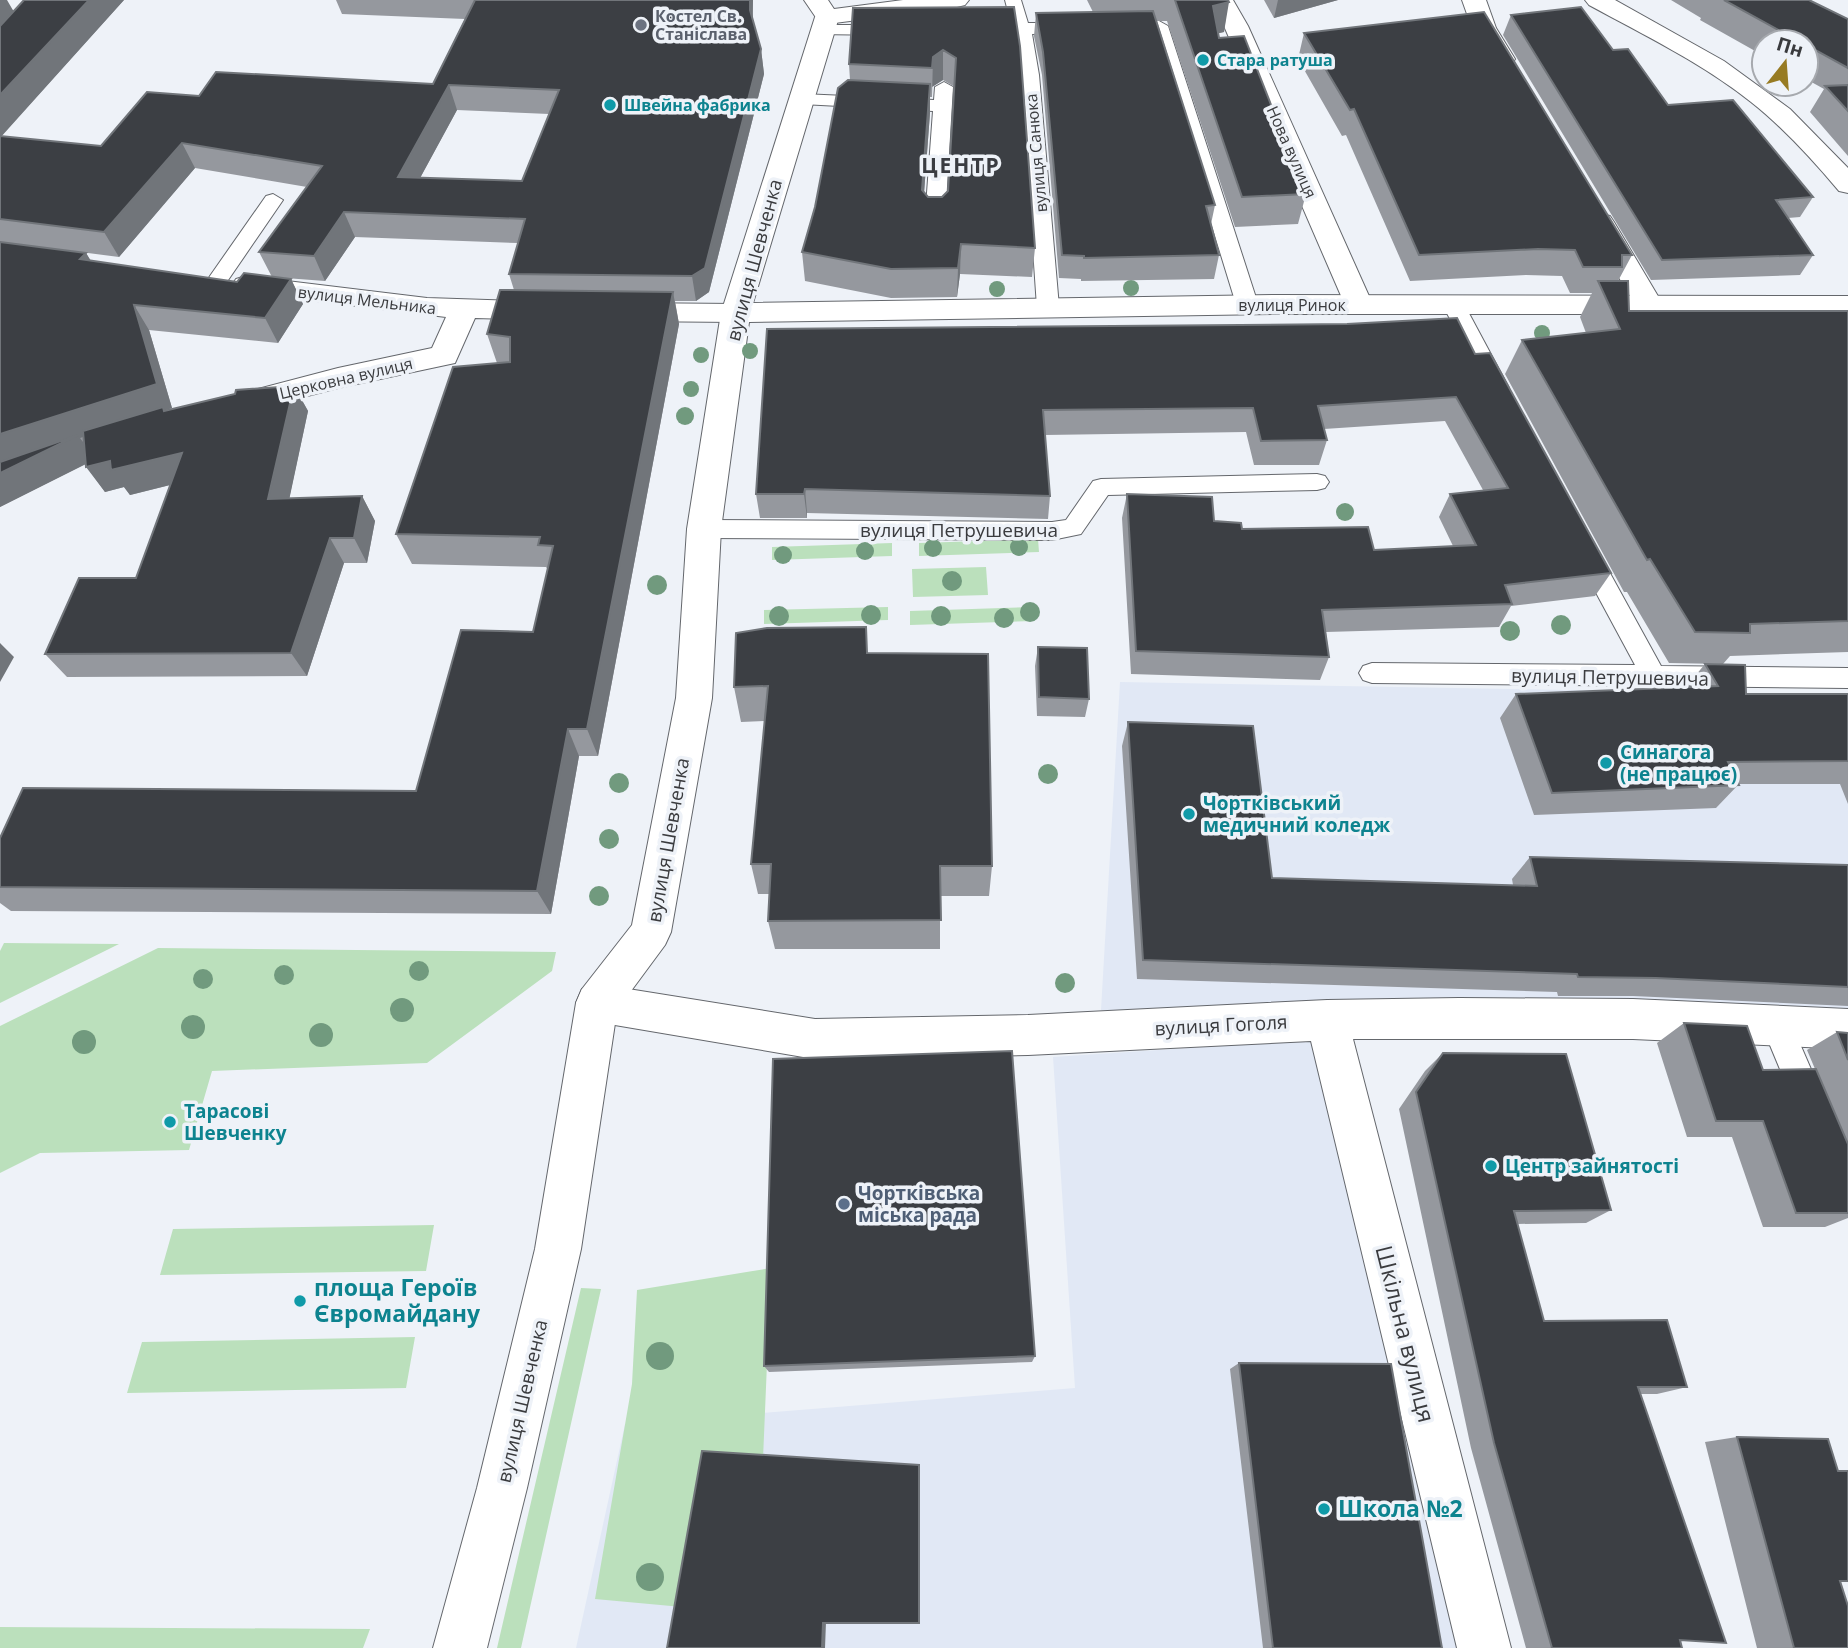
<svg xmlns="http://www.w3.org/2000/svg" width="1848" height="1648" font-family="'Open Sans',sans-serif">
<rect width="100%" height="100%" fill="#eef2f8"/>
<path fill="#e1e8f5" d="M 1120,682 L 1848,695 L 1848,1020 L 1653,1009 L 1101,1010 Z
M 1311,1040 L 1459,1648 L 576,1648 L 625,1424 L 1075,1388 L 1053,1057 Z"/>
<path fill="#bbe0bc" d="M 1038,539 L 1039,552 L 919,556 L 919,543 Z
M 892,543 L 892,556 L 772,560 L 772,547 Z
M 986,567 L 988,595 L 913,597 L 912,569 Z
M 888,607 L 888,620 L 764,624 L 764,610 Z
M 1033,607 L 1035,621 L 910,625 L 910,611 Z
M 4,943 L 119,944 L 0,1003 L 0,951 Z
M 158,948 L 556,952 L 552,971 L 427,1063 L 212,1071 L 189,1150 L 40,1153 L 0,1173 L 0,1026 Z
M 434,1225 L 426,1271 L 160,1275 L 173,1229 Z
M 771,1268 L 763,1459 L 682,1607 L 595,1599 L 632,1384 L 637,1290 Z
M 581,1288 L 601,1289 L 521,1648 L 497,1648 Z
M 415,1337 L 406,1388 L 127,1393 L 142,1342 Z
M 0,1627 L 370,1629 L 363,1648 L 0,1648 Z"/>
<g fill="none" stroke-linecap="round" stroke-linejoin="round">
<defs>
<path id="service" d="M 1005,0 L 1021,0 L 1028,23 L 1071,23 L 1080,28 L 1071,33 L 1032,34 L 1039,75 L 1059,307 L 1055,312 L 1041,312 L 1037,307 L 1021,75 L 1014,34 L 979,34 L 970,29 L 979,24 L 1011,23 Z
M 1159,21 L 1168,26 L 1258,304 L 1254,309 L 1240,309 L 1236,304 L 1152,31 L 1122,32 L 1113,27 L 1122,22 Z
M 822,25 L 889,25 L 898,30 L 889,35 L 816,34 L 813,30 Z
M 944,82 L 953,87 L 945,220 L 942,224 L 928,224 L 925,220 L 933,111 L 802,104 L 793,99 L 802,94 L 934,100 L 935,87 Z
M 273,194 L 283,200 L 224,286 L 210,286 L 207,281 L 210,276 L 266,196 Z
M 1453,297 L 1460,299 L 1464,304 L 1509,388 L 1506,393 L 1498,395 L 1490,393 L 1487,388 L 1442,304 L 1446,299 Z
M 1317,474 L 1325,476 L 1329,482 L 1325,488 L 1317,490 L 1108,495 L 1081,534 L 1052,540 L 704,538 L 696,535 L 692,529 L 696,523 L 704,520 L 1052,522 L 1066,520 L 1093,481 L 1101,479 Z
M 1585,541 L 1594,544 L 1661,666 L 1848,668 L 1848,688 L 1372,683 L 1363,680 L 1359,673 L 1363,666 L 1372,663 L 1635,665 L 1573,550 L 1576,544 Z
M 1777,1012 L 1788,1016 L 1826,1104 L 1821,1115 L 1810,1119 L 1799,1115 L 1762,1026 L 1766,1016 Z"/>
<path id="pedestrian" d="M 827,10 L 835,12 L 839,17 L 753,303 L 1272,295 L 1848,296 L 1848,314 L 1272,314 L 749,322 L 721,529 L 712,698 L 671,932 L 665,945 L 617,1010 L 581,1249 L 527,1488 L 487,1648 L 433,1648 L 477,1488 L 535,1249 L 576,1003 L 582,989 L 632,925 L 676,698 L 687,529 L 721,313 L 815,17 L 819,12 Z"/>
<path id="minor" d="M 1209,0 L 1233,0 L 1248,26 L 1373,305 L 1369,312 L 1359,314 L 1349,312 L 1345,305 L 1224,26 Z
M 1462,0 L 1486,0 L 1496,28 L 1515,59 L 1512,64 L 1503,66 L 1494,64 L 1472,28 Z
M 1600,214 L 1610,216 L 1614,222 L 1665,308 L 1661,315 L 1651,317 L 1641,315 L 1637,308 L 1586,222 L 1590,216 Z
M 246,276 L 427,298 L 545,302 L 555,304 L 560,311 L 555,318 L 545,320 L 475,318 L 455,363 L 338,388 L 246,412 L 235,409 L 231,402 L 235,395 L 338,368 L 432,348 L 446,317 L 236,291 L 232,285 L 236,279 Z
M 626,303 L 736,304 L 746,306 L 751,313 L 746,320 L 736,322 L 626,321 L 616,319 L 611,312 L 616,305 Z
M 597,984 L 815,1019 L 1028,1015 L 1327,1000 L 1459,998 L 1633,999 L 1848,1009 L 1848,1049 L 1633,1039 L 1353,1039 L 1511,1648 L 1457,1648 L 1311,1041 L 1028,1055 L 815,1059 L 597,1022 L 582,1017 L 576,1003 L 582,989 Z"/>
<path id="tertiary" d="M 804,0 L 828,0 L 834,9 L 903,0 L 969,0 L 965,5 L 957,7 L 827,24 L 819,22 Z
M 1585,0 L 1615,0 L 1724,61 L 1790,109 L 1848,168 L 1848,193 L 1839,191 C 1812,159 1784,128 1751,102 C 1702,63 1644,35 1589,5 Z"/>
</defs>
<use href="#service" stroke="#64676c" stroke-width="2"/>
<use href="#pedestrian" stroke="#64676c" stroke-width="2"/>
<use href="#minor" stroke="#64676c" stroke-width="2"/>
<use href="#tertiary" stroke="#64676c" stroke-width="2"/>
<use href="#service" fill="#fff" fill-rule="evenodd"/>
<use href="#pedestrian" fill="#fff" fill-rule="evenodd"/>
<use href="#minor" fill="#fff" fill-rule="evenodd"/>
<use href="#tertiary" fill="#fff" fill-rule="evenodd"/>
</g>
<g fill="#719a7e">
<circle cx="1131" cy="288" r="8"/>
<circle cx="997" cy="289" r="8"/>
<circle cx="1542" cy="333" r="8"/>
<circle cx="750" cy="351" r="8"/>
<circle cx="701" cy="355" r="8"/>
<circle cx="691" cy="389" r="8"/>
<circle cx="685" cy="416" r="9"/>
<circle cx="1345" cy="512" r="9"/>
<circle cx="1019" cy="547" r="9"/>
<circle cx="933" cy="548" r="9"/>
<circle cx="865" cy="551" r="9"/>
<circle cx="783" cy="555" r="9"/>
<circle cx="952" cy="581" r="10"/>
<circle cx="657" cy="585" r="10"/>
<circle cx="1030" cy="612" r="10"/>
<circle cx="871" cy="615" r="10"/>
<circle cx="779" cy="616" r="10"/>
<circle cx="941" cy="616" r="10"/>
<circle cx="1004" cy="618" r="10"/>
<circle cx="1561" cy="625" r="10"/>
<circle cx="1510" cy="631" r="10"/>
<circle cx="1048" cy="774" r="10"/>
<circle cx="619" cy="783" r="10"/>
<circle cx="609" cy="839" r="10"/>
<circle cx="599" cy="896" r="10"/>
<circle cx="419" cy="971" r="10"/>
<circle cx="284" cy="975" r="10"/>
<circle cx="203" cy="979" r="10"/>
<circle cx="1065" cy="983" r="10"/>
<circle cx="402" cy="1010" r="12"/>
<circle cx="193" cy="1027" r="12"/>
<circle cx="321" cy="1035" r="12"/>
<circle cx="84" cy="1042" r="12"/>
<circle cx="660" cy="1356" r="14"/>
<circle cx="650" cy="1577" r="14"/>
</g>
<path fill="#95989e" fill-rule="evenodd" d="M 0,0 L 14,11 L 24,0 L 124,0 L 1,136 L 101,146 L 199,96 L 433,84 L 465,19 L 342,14 L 336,0 L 753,0 L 753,20 L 761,49 L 764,74 L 709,292 L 696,301 L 675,301 L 679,324 L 598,756 L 579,756 L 551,914 L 11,911 L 0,903 L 0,838 L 416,791 L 533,632 L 548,570 L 546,567 L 412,564 L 396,534 L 497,363 L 487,334 L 514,290 L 509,274 L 518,243 L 355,237 L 325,281 L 272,277 L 259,252 L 307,187 L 195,168 L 119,257 L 57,249 L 86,253 L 91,261 L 237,282 L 291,279 L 303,304 L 278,343 L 149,330 L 172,408 L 165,411 L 294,386 L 308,411 L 289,499 L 362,496 L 375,521 L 367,563 L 344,563 L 307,676 L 67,677 L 45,654 L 136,578 L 170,485 L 130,495 L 124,487 L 105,492 L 85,464 L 0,507 ZM 457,110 L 549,114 L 522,181 L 420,178 Z
M 1087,0 L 1228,0 L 1224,32 L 1218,33 L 1219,38 L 1306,194 L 1298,224 L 1235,227 L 1167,21 L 1157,21 L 1215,205 L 1211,224 L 1219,255 L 1214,279 L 1081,281 L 1081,279 L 1059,278 L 1042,75 L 1034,36 L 1036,13 L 1093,12 Z
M 1264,0 L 1338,0 L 1274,18 Z
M 1671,0 L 1809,0 L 1848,19 L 1848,156 L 1810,112 L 1824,89 L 1806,79 L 1806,42 L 1764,42 L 1764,56 L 1700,20 L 1701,18 Z
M 1014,7 L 1035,248 L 1032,277 L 960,274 L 957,297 L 891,298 L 805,281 L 802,252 L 850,80 L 849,64 ZM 943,80 L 955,87 L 948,191 L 942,197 L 928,197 L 924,193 L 930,113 L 930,97 L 932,97 L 932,87 Z
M 1511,15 L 1613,50 L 1668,105 L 1813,197 L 1800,217 L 1788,218 L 1813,255 L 1800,275 L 1651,280 L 1503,35 Z
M 1304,33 L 1632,255 L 1618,281 L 1615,281 L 1629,311 L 1848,311 L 1848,652 L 1730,656 L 1723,664 L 1669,663 L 1627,592 L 1624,592 L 1505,374 L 1522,340 L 1586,333 L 1580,317 L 1592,293 L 1570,293 L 1562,276 L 1526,275 L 1410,281 L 1346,135 L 1342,136 L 1298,59 Z
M 767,329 L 1475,354 L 1611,573 L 1595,596 L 1511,606 L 1499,627 L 1326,632 L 1329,657 L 1320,680 L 1131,674 L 1122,518 L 1127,494 L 1242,529 L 1374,550 L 1453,546 L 1439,517 L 1450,494 L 1483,490 L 1445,421 L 1324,429 L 1327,440 L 1319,465 L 1254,465 L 1246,432 L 1045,435 L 1050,496 L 1048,519 L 807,513 L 807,518 L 760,518 L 756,494 Z
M 1038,647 L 1089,699 L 1085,717 L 1037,716 L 1035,666 Z
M 868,653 L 992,866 L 989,896 L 940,896 L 940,949 L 775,949 L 768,921 L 769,894 L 758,894 L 751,864 L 765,721 L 741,722 L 734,687 Z
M 1705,664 L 1746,694 L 1848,694 L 1848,804 L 1840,784 L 1739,784 L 1716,808 L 1534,815 L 1500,718 L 1516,694 L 1685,688 Z
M 1128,722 L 1272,878 L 1513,885 L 1512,879 L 1530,857 L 1848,865 L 1848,1006 L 1633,996 L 1558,996 L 1557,992 L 1137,979 L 1122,746 Z
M 1684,1023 L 1763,1070 L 1815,1069 L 1807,1050 L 1837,1032 L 1848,1033 L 1848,1218 L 1825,1227 L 1763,1227 L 1732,1137 L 1687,1137 L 1657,1043 Z
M 1443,1053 L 1611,1210 L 1586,1223 L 1517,1224 L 1544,1321 L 1687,1387 L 1657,1394 L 1640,1394 L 1680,1640 L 1682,1648 L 1526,1648 L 1471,1448 L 1399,1109 L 1425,1071 Z
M 1035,1356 L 1032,1362 L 769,1372 L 764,1366 Z
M 1239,1363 L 1442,1648 L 1263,1648 L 1230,1369 Z
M 1737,1437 L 1838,1471 L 1848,1471 L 1848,1582 L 1841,1582 L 1848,1648 L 1757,1648 L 1705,1442 Z"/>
<path fill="#71757a" d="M 0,0 L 7,0 L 18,19 L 0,38 Z
M 89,0 L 124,0 L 0,138 L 0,95 Z
M 750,0 L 753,0 L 752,35 L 750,10 Z
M 1278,0 L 1338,0 L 1274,18 Z
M 1229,2 L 1224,32 L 1207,36 L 1213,6 Z
M 761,49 L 764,74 L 709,292 L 696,301 L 692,276 Z
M 943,50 L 943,80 L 932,87 L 932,97 L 933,57 Z
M 930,84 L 930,113 L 922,220 L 922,190 Z
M 449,85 L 457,110 L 407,202 L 398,177 Z
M 182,143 L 195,168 L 119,257 L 104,232 Z
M 344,212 L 355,237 L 325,281 L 314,256 Z
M 961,244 L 960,274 L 957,297 L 958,268 Z
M 86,253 L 101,278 L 80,259 Z
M 291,279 L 303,304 L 278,343 L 265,318 Z
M 673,292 L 679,324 L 598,756 L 587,729 Z
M 134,305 L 149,330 L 172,408 L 80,438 L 96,459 L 0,507 L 0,434 Z
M 294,386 L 308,411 L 284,524 L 268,499 Z
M 182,453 L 198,478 L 130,495 L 124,487 L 105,492 L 86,467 L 110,461 Z
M 805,489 L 807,513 L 807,518 L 804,494 Z
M 362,496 L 375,521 L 367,563 L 354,538 Z
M 330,538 L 344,563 L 307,676 L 291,653 Z
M 0,643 L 14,657 L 0,682 Z
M 568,729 L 579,756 L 551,914 L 537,891 Z
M 826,1622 L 825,1648 L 822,1648 L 823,1623 Z"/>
<path fill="#3c3f44" stroke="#71757a" stroke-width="2" fill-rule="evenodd" d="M 24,0 L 89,0 L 0,95 L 0,26 Z
M 475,0 L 750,0 L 750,10 L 761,49 L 705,268 L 692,276 L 509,274 L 525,219 L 344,212 L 314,256 L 259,252 L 322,166 L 182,143 L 104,232 L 0,219 L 0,136 L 101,146 L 147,92 L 199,96 L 216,72 L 433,84 ZM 449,85 L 559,90 L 522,181 L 398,177 Z
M 1175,0 L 1228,0 L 1229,2 L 1213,6 L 1219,38 L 1244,36 L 1306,194 L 1242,197 Z
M 1724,0 L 1809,0 L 1848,19 L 1848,68 L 1806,45 L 1806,42 L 1800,42 Z
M 1014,7 L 1020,46 L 1035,248 L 961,244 L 958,268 L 891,269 L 802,252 L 815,207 L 838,88 L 848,80 L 930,84 L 922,190 L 928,197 L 942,197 L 948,191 L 956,58 L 943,50 L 933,57 L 932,68 L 849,64 L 853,8 Z
M 1581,7 L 1613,50 L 1628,49 L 1668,105 L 1733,100 L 1813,197 L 1776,200 L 1813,255 L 1662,260 L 1511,15 Z
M 1153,11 L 1215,205 L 1206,206 L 1219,255 L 1084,258 L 1084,256 L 1062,255 L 1043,52 L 1036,13 Z
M 1484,12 L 1632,255 L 1622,255 L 1622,267 L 1583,267 L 1575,250 L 1538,249 L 1419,255 L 1354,109 L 1350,110 L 1304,33 Z
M 1848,85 L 1848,111 L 1825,86 Z
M 0,242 L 86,253 L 80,259 L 237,282 L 244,273 L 291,279 L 265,318 L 134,305 L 157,384 L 0,434 Z
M 1598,281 L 1628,281 L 1629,311 L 1848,311 L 1848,621 L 1750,624 L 1750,633 L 1695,632 L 1650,559 L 1647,560 L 1522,340 L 1620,329 Z
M 500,290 L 673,292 L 587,729 L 568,729 L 537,891 L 0,887 L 0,838 L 23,788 L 416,791 L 461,630 L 533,632 L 553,546 L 538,545 L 540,537 L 396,534 L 453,367 L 510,362 L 510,337 L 487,334 Z
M 1457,318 L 1475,354 L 1490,353 L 1611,573 L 1505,585 L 1512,604 L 1322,610 L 1329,657 L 1136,651 L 1127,494 L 1212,497 L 1214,521 L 1241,523 L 1242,529 L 1368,527 L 1374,550 L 1476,545 L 1450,494 L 1508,488 L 1456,397 L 1318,406 L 1327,440 L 1261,441 L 1253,408 L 1043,410 L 1050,496 L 805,489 L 804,494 L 756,494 L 767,329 L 1347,324 Z
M 294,386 L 268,499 L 362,496 L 354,538 L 330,538 L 291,653 L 45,654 L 79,578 L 136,578 L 182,453 L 111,470 L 110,461 L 86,467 L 83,431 L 163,407 L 164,411 L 235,394 L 236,390 Z
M 78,435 L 0,473 L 0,462 Z
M 866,627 L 867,653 L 988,654 L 992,866 L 940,866 L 941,920 L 768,921 L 771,864 L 751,864 L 768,686 L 734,687 L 736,633 L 767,628 Z
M 1038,647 L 1087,648 L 1089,699 L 1039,697 Z
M 1705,664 L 1745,665 L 1746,694 L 1848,694 L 1848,761 L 1728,762 L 1739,785 L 1552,793 L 1516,694 L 1718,686 Z
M 1128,722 L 1253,726 L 1272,878 L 1537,886 L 1530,857 L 1848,865 L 1848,987 L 1656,978 L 1578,977 L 1577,974 L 1143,960 Z
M 1684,1023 L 1747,1026 L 1763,1070 L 1816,1069 L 1848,1144 L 1848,1213 L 1796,1213 L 1763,1121 L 1716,1121 Z
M 1837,1032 L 1848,1033 L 1848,1060 Z
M 1012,1051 L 1035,1356 L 764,1366 L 773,1059 Z
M 1443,1053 L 1566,1054 L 1611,1210 L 1514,1211 L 1544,1321 L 1667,1320 L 1687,1387 L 1638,1387 L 1726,1643 L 1680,1640 L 1682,1648 L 1552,1648 L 1494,1443 L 1416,1092 Z
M 1239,1363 L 1391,1364 L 1442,1648 L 1273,1648 Z
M 1737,1437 L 1828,1439 L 1838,1471 L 1848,1471 L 1848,1581 L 1840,1581 L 1848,1606 L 1848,1648 L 1794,1648 Z
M 702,1451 L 919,1465 L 919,1623 L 823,1623 L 822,1648 L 667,1648 Z"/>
<circle fill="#6b7280" stroke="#eef2f8" stroke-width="2.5" cx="641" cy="25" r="7"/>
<g fill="#0f9aa8" stroke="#eef2f8" stroke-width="2.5">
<circle cx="1203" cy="60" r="7"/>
<circle cx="610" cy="105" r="7"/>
<circle cx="1606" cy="763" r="7"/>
<circle cx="1189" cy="814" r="7"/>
<circle cx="170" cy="1122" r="7"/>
<circle cx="1491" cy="1166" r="7"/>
<circle cx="300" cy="1301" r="7"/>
<circle cx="1324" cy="1509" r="7"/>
</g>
<circle fill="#5c6f8a" stroke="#eef2f8" stroke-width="2.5" cx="844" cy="1204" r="7"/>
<g text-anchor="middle" stroke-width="7" stroke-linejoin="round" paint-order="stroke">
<g font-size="16" font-weight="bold" fill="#5b616d" stroke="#eef2f8" text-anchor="start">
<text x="655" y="22">Костел Св.<tspan x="655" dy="18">Станіслава</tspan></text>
</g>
<g font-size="16" font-weight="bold" fill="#0d838f" stroke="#eef2f8" text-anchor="start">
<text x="1217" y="66">Стара ратуша</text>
<text x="624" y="111">Швейна фабрика</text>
</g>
<g font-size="16" fill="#3a3b3e" stroke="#eef2f8">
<text transform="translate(1292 152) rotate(66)" y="6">Нова вулиця</text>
<text transform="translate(1036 153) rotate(-95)" y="6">вулиця Санюка</text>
<text transform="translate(367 300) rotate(7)" y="6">вулиця Мельника</text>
<text x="1292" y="311">вулиця Ринок</text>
<text transform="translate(346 378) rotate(-13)" y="6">Церковна вулиця</text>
</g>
<g font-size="19" fill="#3a3b3e" stroke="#eef2f8">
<text transform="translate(754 260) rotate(-75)" y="7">вулиця Шевченка</text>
<text x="959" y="537">вулиця Петрушевича</text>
<text transform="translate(1610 677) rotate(1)" y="7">вулиця Петрушевича</text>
<text transform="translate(668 840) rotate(-80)" y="7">вулиця Шевченка</text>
<text transform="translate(1221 1025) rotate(-3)" y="7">вулиця Гоголя</text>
<text transform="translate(522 1401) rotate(-77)" y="7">вулиця Шевченка</text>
</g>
<g font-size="19" font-weight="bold" fill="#0d838f" stroke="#eef2f8" text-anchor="start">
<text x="1620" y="759">Синагога<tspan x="1620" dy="22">(не працює)</tspan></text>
<text x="1203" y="810">Чортківський<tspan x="1203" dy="22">медичний коледж</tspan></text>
<text x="184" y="1118">Тарасові<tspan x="184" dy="22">Шевченку</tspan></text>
<text x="1505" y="1173">Центр зайнятості</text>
</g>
<g font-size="19" font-weight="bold" fill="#4e5e75" stroke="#eef2f8" text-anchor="start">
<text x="858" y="1200">Чортківська<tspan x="858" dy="22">міська рада</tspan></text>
</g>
<g font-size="21" font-weight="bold" letter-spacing="2" fill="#3a3c41" stroke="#eef2f8">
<text x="961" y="173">ЦЕНТР</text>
</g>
<g font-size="23" font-weight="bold" fill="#0d838f" stroke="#eef2f8" text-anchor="start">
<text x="314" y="1296">площа Героїв<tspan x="314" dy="26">Євромайдану</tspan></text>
<text x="1338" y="1517">Школа №2</text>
</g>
<g font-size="23" fill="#3a3b3e" stroke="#eef2f8">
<text transform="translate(1405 1334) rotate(76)" y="8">Шкільна вулиця</text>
</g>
</g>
<g transform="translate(1785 63) rotate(17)"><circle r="33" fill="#eef2f8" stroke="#a6a9ae" stroke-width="2"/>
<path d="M0-5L12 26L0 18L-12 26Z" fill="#977b23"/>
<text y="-10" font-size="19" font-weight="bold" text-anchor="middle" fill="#3a3b3e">Пн</text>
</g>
</svg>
